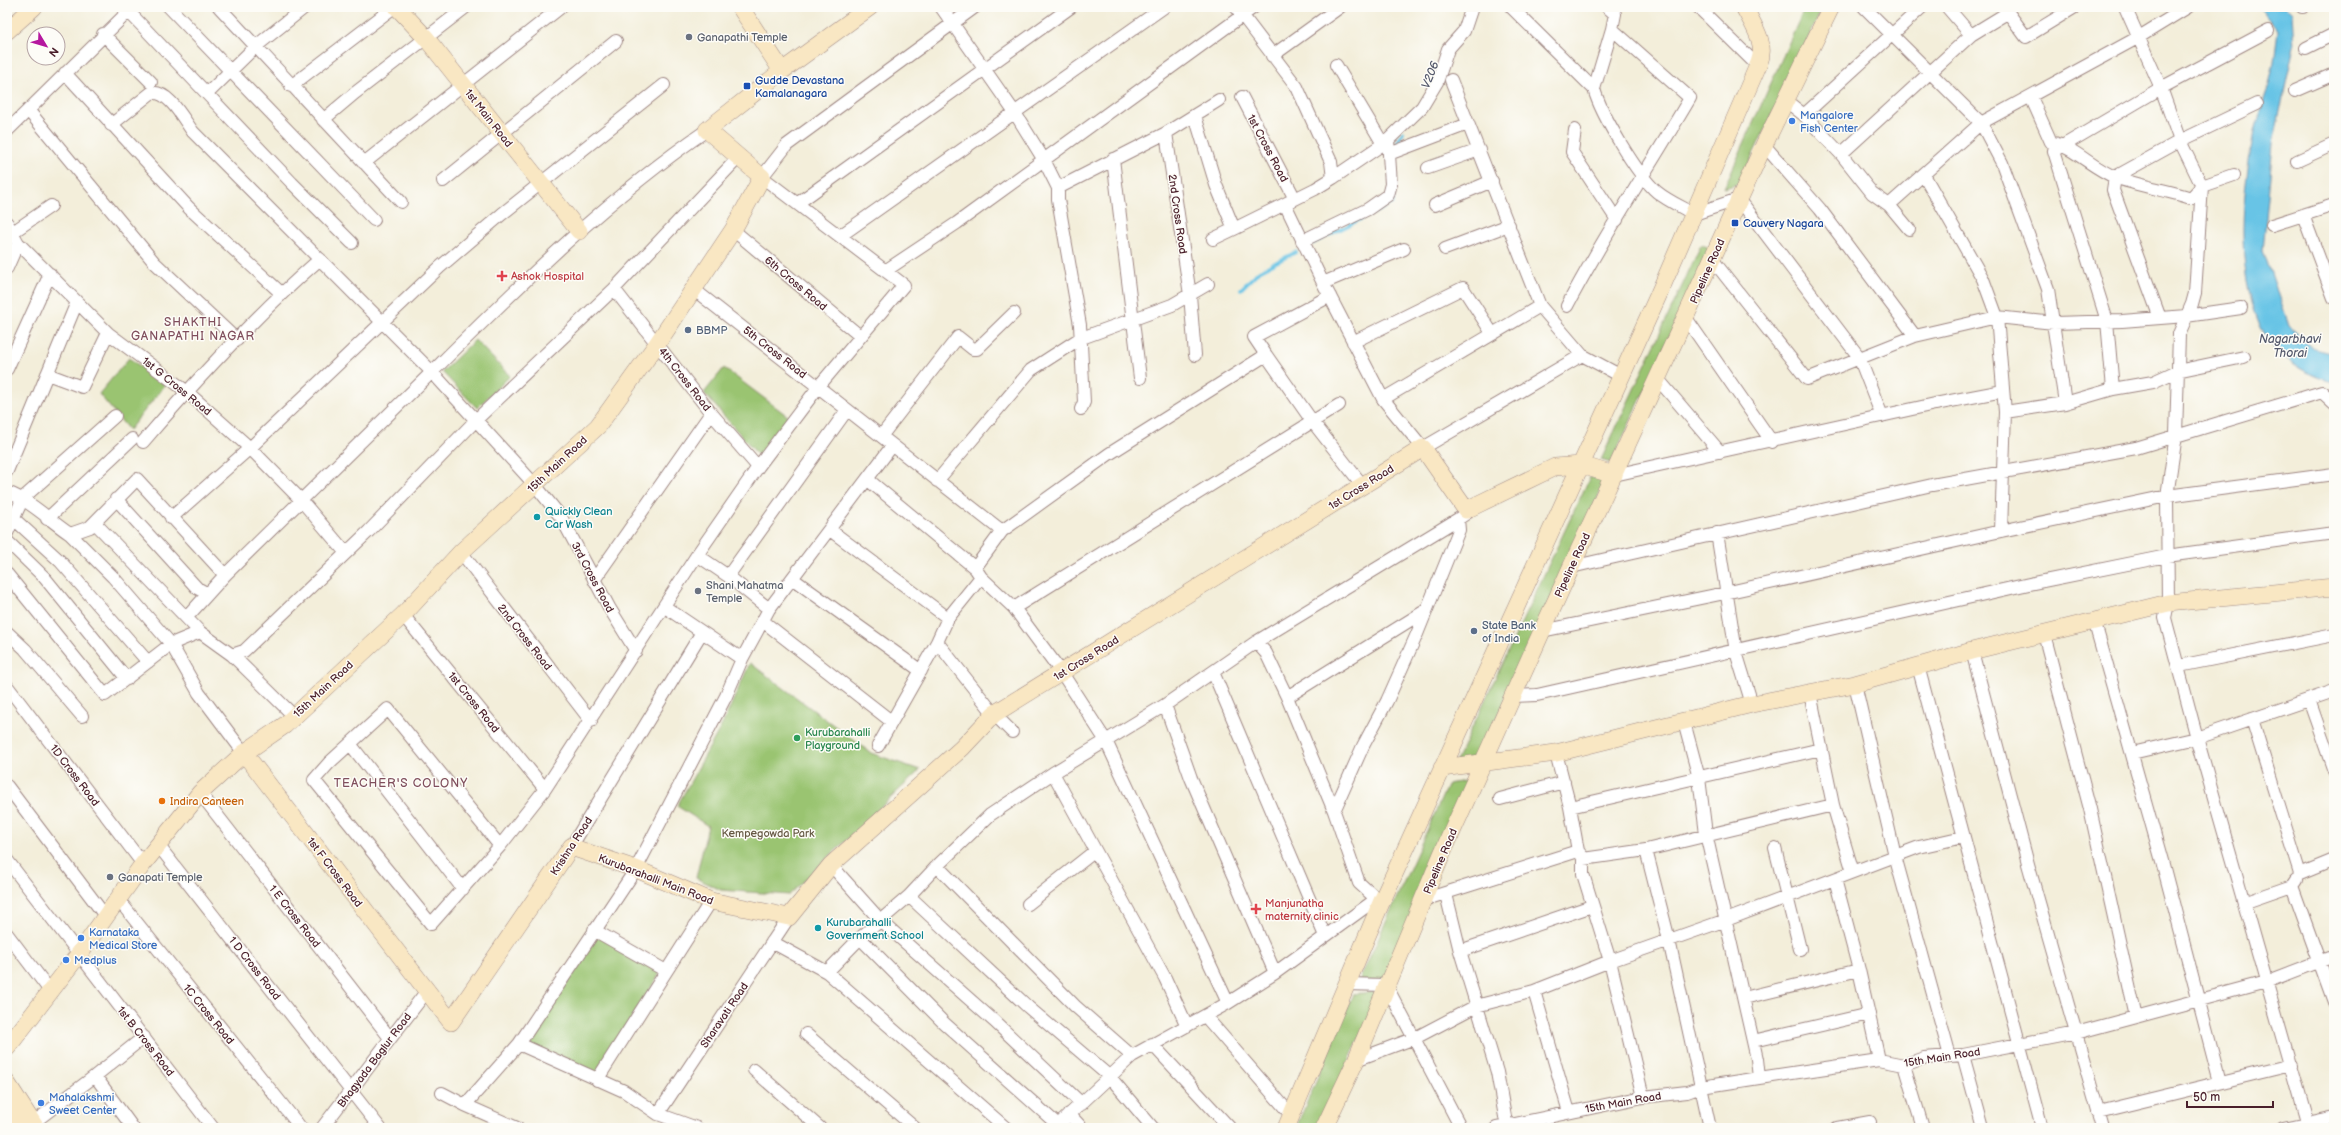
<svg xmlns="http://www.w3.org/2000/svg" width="2341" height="1135" font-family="'Balsamiq Sans',sans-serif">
<rect width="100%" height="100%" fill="#fdfcf7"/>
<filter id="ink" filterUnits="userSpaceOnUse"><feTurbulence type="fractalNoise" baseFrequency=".025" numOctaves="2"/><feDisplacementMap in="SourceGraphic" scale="8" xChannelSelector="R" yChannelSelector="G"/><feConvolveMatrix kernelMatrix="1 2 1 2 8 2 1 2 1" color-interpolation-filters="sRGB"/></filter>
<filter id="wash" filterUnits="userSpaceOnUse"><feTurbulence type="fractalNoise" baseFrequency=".012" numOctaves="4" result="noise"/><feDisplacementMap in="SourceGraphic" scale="16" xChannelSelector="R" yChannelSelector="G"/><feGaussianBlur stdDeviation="0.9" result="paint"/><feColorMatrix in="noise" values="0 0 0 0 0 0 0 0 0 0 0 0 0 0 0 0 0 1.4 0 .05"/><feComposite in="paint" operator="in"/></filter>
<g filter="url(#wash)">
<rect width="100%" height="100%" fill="#f3eeda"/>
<path fill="#9ac471" stroke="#72724e" d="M 1805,7 L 1823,7 L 1739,184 L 1724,188 Z
M 1701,245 L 1711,248 L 1611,463 L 1601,460 Z
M 475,340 L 510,376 L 477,408 L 442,372 Z
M 129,358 L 165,385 L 129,430 L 99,394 Z
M 724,368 L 789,417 L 759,456 L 704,393 Z
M 1590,477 L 1605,482 L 1477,760 L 1455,764 Z
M 750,663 L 871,753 L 920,770 L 789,895 L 721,890 L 696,878 L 708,826 L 677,806 L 723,723 Z
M 1470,780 L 1385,981 L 1359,981 L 1448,784 Z
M 599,934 L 662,970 L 595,1076 L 527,1043 Z
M 1381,991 L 1318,1128 L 1296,1128 L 1353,994 Z"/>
<path fill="#68c4e6" stroke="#597288" d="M 2259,7 L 2286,7 L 2292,13 L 2294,46 L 2273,144 L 2263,250 L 2289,326 L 2314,349 L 2334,354 L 2334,382 C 2309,376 2278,359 2265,336 C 2235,277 2241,206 2252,143 C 2255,120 2266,98 2271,76 C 2275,61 2276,45 2278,31 Z"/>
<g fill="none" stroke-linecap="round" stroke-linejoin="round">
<path stroke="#68c4e6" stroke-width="3.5" d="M 1395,147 L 1403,132
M 1313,243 L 1393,203 L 1393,194
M 1241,289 L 1259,271 L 1296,252"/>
</g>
</g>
<g filter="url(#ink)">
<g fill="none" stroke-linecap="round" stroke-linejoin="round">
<defs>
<path id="street" d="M 169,7 L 374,220
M 219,7 L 401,202
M 941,7 L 1015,113 L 1044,160 L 1058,188 L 1058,199 L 1080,325 L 1084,402 L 1081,409
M 1511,7 L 1594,89 C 1601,114 1637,175 1657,192 C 1668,201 1682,207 1694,214 L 1739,199 L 1859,357 L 1882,416
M 1607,7 L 1615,14 L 1612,29
M 1698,7 L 1758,66
M 1864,7 L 1981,123 L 2002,163 L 2048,289 L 2065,403
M 1947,7 L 1971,35
M 2004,7 L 2026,37 L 2075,7
M 2125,7 L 2161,88 L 2180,141 L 2202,186 L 2234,175
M 2302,7 L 2303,7
M 129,12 L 292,183 L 352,243
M 103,34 L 151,82
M 2306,48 L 2334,34
M 1272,56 L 1340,7
M 1336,65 L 1383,144
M 65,73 L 189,208 L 281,293
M 1451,80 L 1540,306 L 1582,355
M 291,86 L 394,7
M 2295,91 L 2334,74
M 208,93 L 255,47 L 305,7
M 1242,97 L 1295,199
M 2031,97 L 2051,142 C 2074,147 2092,168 2115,177 C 2138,186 2167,190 2191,198 L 2202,186 L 2195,293 L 2192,304 L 2179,334 L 2176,435 L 2167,496 L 2168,603 L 2165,618 L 2197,738 L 2308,1128
M 1785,100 L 1804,115 L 1841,154 L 1872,193 L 1889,205 L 1909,229
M 28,110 L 154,262 L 237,340
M 1804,115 L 1922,7
M 1195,116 L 1216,185 L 1234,229 L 1315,189 L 1333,178 L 1331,162 L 1297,87 L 1236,7
M 323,120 L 355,93 L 466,7
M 111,125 L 151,93 C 168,89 184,120 193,132 L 432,372 L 535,485 L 561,517 L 610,609 L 636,651
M 1575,130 L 1572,152 L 1617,220
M 7,131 L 133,7
M 1166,133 L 1190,295 L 1195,355
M 1764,145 L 1820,209 L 1915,336
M 1389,154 L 1468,124
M 1841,154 L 1971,35 L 2007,13
M 1113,159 L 1140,378
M 2297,161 L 2334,144
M 364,163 L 561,7
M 1428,168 L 1479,150
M 1924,175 L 1983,279 L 1997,317 L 2005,412 L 2001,531
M 1333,178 L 1386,142 L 1422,107 L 1437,82 L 1448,49 L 1464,31 L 1472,7
M 443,181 L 616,41
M 1058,188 L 1166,133 L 1219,100
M 798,203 L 1071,7
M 1285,204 L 1323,283 L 1383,399 L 1423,448 L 1582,355 L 1621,376
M 1435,205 L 1492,181
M 1889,205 L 1981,123 L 2139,37 L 2188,7
M 2303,215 L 2334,298
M 7,223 L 18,243 L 108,333 L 186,391 L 250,448 L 301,500 L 346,553
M 2272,225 L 2334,205
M 733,230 L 860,336
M 13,232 L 51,206
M 840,236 L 1164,7
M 1213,239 L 1234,229
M 1302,241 L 1368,209 L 1388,195 L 1391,184 L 1388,140
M 1445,249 L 1509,225
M 1712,259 L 1807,379 L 1915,336 L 1997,317 L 2054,323 L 2122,321 L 2186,316 L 2241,308
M 7,268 L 18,243
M 885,271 L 957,223 L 1254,7
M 1323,283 L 1404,249
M 692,288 L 1002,531 L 1109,454 L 1266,355 L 1312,421 L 1363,486
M 614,289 L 711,413 L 758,467
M 1567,306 C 1604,235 1649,168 1690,98 L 1612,29 L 1594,89
M 1686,318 L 1772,442
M 2160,318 L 2113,190 L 2115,177 L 2180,141 L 2257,104
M 1353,342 L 1463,288 L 1492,333
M 1266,355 L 1254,337 L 1330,296
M 7,369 L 50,274
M 47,374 L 82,387 L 108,333
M 1657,378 L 1720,452
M 2113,389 L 2107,321 L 2054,151 L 2161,88 L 2268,31
M 1383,399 L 1540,306
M 2005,412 L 2065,403 L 2113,389 L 2153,382 L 2177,371 L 2244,357
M 882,435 L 958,337 L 973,349 L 977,349 L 1014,313
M 143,442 C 198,378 257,314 320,259
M 7,471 L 77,302
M 1614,475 L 1935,404 L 2003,391
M 867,479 L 975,568
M 937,481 L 1031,370 L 1079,339 L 1172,305 L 1208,284
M 7,492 C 31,501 49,520 70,534 L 90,527 L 137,479 L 225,575
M 116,499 L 197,588 L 208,594
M 171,518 L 250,448 L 440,267 L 502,214 L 664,85
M 14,519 L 60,561 L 148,662
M 47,519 L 132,439
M 95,523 L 200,632 L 232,655 L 294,716
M 830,530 L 948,618
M 7,533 L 23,498 L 115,416
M 1717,533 L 1736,652 L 1752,704
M 70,534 L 113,577 L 171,644 L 199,693 L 244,753
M 7,541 L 44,577 L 127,679
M 461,552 L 591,721
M 697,555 L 728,576 L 769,609
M 1571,567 L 1932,485 L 2136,448 L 2322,392 L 2334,403
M 7,574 L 105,695 L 171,644 L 200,632
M 728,576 L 847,410
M 981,577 L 1014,608 L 1062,673 L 1106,741 L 1228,1003
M 793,579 L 921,671
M 594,580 L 711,413
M 665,607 L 742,659
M 1014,608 L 1339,405
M 403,615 L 545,789
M 187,617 L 225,575 C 294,507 363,440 432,372 C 519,286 606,199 707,130
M 2094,620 L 2162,861 L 2220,1082
M 764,622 L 891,721
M 1542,631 L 1725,593 L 2001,531 L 2167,496 L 2334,474
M 7,632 L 25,649 L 82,716
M 2044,634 L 2090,809 L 2136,1017
M 937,642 L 994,714 L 1012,732
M 1256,642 L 1266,653 L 1287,697 L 1334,811 L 1359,883 L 1381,903
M 1972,651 L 2028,864 L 2103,1128
M 232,655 L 244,651 L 369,531 L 477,419 L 614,289 L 738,158
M 1918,666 L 2042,1128
M 2179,666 L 2334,635
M 1213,672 L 1325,936
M 1855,684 L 1895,856 L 1950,1056
M 7,686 L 143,864
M 1513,696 L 1537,695 L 2029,584 L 2167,556 L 2334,533
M 1287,697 L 1425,611
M 2309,700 L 2334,771
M 1165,705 L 1191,778 L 1275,973
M 2252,719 L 2300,874 L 2334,860
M 1684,722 L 1699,778 L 1706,834 L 1757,1059 L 1759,1078
M 351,745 L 463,889
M 878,746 L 937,642 L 948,618 L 981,577 L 975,568 L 1002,531
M 1556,753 L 1570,807 L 1578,851 L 1582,856
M 2132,753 L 2197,738 L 2334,691
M 1053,773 L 1165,978 L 1187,1026
M 7,786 L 106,917
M 200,793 L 390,1038
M 1500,799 L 1564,782
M 1833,805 L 1853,872
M 1570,807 L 1821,749
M 1334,811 L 1363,746 L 1387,701 L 1417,634 L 1459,530 L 1458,519
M 158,845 L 380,1128
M 500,846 L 388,709 L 329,763 L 314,780 L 431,924 L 500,846 L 545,789 L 697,555 L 758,467 L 819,386 L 904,285 L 762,177 L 787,145 L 975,7
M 571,847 L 702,632
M 1775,848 L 1800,949
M 1646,850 L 1669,940 L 1710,1128
M 7,860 L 213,1128
M 831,865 L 881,921 L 994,1021 L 1082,1104
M 937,866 L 1075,1006 L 1132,1056
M 1835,879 L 1859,970 L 1879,1060
M 2292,886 L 2334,1002
M 1446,894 L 1460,951 L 1497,1072 L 1507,1128
M 909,896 L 1028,1007 L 1110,1077 L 1153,1128
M 118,899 L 301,1128
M 1423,900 L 1578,851
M 2246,902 L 2292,886 L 2296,880
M 1028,904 L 1095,851
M 594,930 L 666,971
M 7,934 L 51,992
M 860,938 L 944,1023 L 1058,1125
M 772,942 L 827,972 L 1006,1128
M 1460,951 L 1592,906
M 827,972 L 860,938 L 909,896 L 937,866 L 990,815 L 1053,773 L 1165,705 L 1256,642 L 1458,519 L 1467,513 L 1466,510
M 1346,984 L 1386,985 L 1461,1128
M 1534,991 L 1569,1112
M 1744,998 L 1859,970
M 1206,1017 L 1292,1116
M 806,1034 L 915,1128
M 1753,1041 L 1869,1014
M 519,1044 L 624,1091 L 658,1114 L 697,1128
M 1152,1044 L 1230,1128
M 1963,1055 L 1983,1128
M 1356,1060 L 1415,1038 L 1476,1006 L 1534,991 L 1610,961 L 1726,920 L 1919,847 L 1963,837
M 1904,1065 L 1923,1128
M 754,1070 L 820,1128
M 95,1076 L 144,1037
M 597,1080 L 711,901
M 442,1093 L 465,1105
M 1643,1097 L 1610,961 L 1583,874 L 1583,859 L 1646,850 L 1833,805 L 1810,693
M 2098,1112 L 2291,1065
M 658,1114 L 789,917
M 1069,1114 L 1082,1128
M 33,1123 L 95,1076 L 133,1128
M 322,1128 L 426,992
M 517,1128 L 465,1105 L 519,1044 L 636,869 L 726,696 L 742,659 L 769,609 L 892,446
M 1055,1128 L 1132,1056 L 1228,1003 L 1275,973 L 1375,900
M 1496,1128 L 1643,1097 L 1687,1092 L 1701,1087 L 1759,1078 L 1879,1060 L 1904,1065 L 1924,1058 L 1963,1055 L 2076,1033 L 2266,982 L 2334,956
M 1837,1128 L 1870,1122
M 2283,1128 L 2334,1117"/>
<path id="secondary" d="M 397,7 L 426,38 L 579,231
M 740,7 L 782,71
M 7,31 L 34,7
M 244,753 L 451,1022 L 571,847 L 636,869 L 711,901 L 789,917 L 831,865 L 962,748 L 994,714 L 1423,448 L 1466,510 L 1555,467 L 1581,465 L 1614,475
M 1442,768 L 1556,753 L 1752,704 L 1855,684 L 1972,651 L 2168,603 L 2334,587
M 7,1048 L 79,954 L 143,864 L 200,793 L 244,753 L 285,725 L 403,615 L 461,552 L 598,426 L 657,344 L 733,230 L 762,177 L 707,130 L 782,71 L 870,7
M 7,1083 L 36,1128
M 7,1110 L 18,1128
M 1286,1128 L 1381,903 L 1657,298 L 1759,63 C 1767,43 1753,25 1744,7
M 1324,1128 L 1356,1060 L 1442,854 L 1542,631 L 1764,145 L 1831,7"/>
</defs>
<use href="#street" stroke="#9e8682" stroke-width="14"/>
<use href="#secondary" stroke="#9e8682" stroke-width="18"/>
<use href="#street" stroke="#fff" stroke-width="12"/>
<use href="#secondary" stroke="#f9e7c3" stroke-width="17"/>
</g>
</g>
<g fill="#6b7280" stroke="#fdfcf7" stroke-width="1.5">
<circle cx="689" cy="37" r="4"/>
<circle cx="698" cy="591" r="4"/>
<circle cx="110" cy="877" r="4"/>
</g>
<g fill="#1a4fb4" stroke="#fdfcf7" stroke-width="1.5">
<rect x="743" y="82" width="8" height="8" rx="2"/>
<rect x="1731" y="219" width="8" height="8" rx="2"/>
</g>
<g fill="#3f7fe0" stroke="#fdfcf7" stroke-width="1.5">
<circle cx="1792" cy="121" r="4"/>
<circle cx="81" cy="938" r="4"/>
<circle cx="66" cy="960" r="4"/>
<circle cx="41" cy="1103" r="4"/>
</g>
<g fill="#e0444e" stroke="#fdfcf7" stroke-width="1.5">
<path d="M500 270h4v4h4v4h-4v4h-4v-4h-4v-4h4z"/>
<path d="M1254 903h4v4h4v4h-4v4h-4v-4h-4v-4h4z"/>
</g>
<g fill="#5c6f8a" stroke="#fdfcf7" stroke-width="1.5">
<circle cx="688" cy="330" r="4"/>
<circle cx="1474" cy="631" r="4"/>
</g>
<g fill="#0f9aa8" stroke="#fdfcf7" stroke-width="1.5">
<circle cx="537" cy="517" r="4"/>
<circle cx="818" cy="928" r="4"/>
</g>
<circle fill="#2e9e5b" stroke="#fdfcf7" stroke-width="1.5" cx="797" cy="738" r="4"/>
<circle fill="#e8710a" stroke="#fdfcf7" stroke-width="1.5" cx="162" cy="801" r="4"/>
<g text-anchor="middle" stroke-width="3" stroke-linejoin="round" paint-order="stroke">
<g font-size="11" fill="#5b616d" stroke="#fdfcf7" text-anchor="start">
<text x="697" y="41">Ganapathi Temple</text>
<text x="706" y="589">Shani Mahatma<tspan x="706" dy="13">Temple</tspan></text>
<text x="118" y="881">Ganapati Temple</text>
</g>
<g font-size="11" fill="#164399" stroke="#fdfcf7" text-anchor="start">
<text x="755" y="84">Gudde Devastana<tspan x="755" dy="13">Kamalanagara</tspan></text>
<text x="1743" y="227">Cauvery Nagara</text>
</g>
<g font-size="11" fill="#366cbe" stroke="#fdfcf7" text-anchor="start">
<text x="1800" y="119">Mangalore<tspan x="1800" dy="13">Fish Center</tspan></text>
<text x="89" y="936">Karnataka<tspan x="89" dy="13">Medical Store</tspan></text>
<text x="74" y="964">Medplus</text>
<text x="49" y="1101">Mahalakshmi<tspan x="49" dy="13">Sweet Center</tspan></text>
</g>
<g font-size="11" fill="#4a1f2b" stroke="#fdfcf7">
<text transform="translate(489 118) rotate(52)" y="4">1st Main Road</text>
<text transform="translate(1268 148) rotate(62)" y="4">1st Cross Road</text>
<text transform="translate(1178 214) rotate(82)" y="4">2nd Cross Road</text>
<text transform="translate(1707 271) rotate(-66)" y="4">Pipeline Road</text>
<text transform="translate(796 283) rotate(40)" y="4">6th Cross Road</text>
<text transform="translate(775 352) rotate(38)" y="4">5th Cross Road</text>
<text transform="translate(685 379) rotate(52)" y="4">4th Cross Road</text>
<text transform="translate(177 386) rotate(39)" y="4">1st G Cross Road</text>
<text transform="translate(557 464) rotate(-43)" y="4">15th Main Road</text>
<text transform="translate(1361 487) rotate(-32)" y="4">1st Cross Road</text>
<text transform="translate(1572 565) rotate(-65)" y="4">Pipeline Road</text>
<text transform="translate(593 577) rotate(62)" y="4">3rd Cross Road</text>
<text transform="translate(525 637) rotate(52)" y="4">2nd Cross Road</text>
<text transform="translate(1086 658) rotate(-32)" y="4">1st Cross Road</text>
<text transform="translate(323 689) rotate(-43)" y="4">15th Main Road</text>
<text transform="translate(474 702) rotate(51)" y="4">1st Cross Road</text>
<text transform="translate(75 775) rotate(53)" y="4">1D Cross Road</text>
<text transform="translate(571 846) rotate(-57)" y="4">Krishna Road</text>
<text transform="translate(1440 861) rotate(-67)" y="4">Pipeline Road</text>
<text transform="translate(335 872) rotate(53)" y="4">1st F Cross Road</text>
<text transform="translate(656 879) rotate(21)" y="4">Kurubarahalli Main Road</text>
<text transform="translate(295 916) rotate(52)" y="4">1 E Cross Road</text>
<text transform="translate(255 968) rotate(52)" y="4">1 D Cross Road</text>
<text transform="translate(209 1014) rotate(51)" y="4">1C Cross Road</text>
<text transform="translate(724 1015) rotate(-56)" y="4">Sharavati Road</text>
<text transform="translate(146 1041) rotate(52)" y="4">1st B Cross Road</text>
<text transform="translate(1942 1057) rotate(-9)" y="4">15th Main Road</text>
<text transform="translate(374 1060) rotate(-53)" y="4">Bhagyada Baglur Road</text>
<text transform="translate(1623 1102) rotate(-10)" y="4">15th Main Road</text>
</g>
<g font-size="11" fill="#be3a42" stroke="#fdfcf7" text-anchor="start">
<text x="511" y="280">Ashok Hospital</text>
<text x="1265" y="907">Manjunatha<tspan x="1265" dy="13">maternity clinic</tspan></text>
</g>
<g font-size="11" fill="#4e5e75" stroke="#fdfcf7" text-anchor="start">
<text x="696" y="334">BBMP</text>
<text x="1482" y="629">State Bank<tspan x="1482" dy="13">of India</tspan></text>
</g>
<g font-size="11" fill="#0d838f" stroke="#fdfcf7" text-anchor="start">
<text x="545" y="515">Quickly Clean<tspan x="545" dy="13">Car Wash</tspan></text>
<text x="826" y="926">Kurubarahalli<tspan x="826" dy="13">Government School</tspan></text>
</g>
<g font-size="11" fill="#27864d" stroke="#fdfcf7" text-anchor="start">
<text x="805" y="736">Kurubarahalli<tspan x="805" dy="13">Playground</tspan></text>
</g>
<g font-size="11" fill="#c56008" stroke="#fdfcf7" text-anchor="start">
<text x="170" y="805">Indira Canteen</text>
</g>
<g font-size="11" fill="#665944" stroke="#fdfcf7">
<text x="768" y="837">Kempegowda Park</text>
</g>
<g font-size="12" font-style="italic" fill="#54596c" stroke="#fdfcf7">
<text transform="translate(1430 75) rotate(-68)" y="4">V206</text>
<text x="2290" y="343">Nagarbhavi<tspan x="2290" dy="14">Thorai</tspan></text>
</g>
<g font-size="12" letter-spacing="1" fill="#804f5d" stroke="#fdfcf7">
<text x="193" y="326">SHAKTHI<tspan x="193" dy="14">GANAPATHI NAGAR</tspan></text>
<text x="401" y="787">TEACHER'S COLONY</text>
</g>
</g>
<rect width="2341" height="1135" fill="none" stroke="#fdfcf7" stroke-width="24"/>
<g transform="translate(46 46) rotate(128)"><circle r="19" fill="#fdfcf7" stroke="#b5a4a5"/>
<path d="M0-3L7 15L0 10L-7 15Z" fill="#b5179e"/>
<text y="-6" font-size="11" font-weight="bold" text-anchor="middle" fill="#4a1f2b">N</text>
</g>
<path d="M2187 1101v6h86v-6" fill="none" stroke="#4a1f2b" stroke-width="2"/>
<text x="2193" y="1101" font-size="12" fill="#4a1f2b" stroke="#fdfcf7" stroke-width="3" paint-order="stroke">50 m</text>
</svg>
